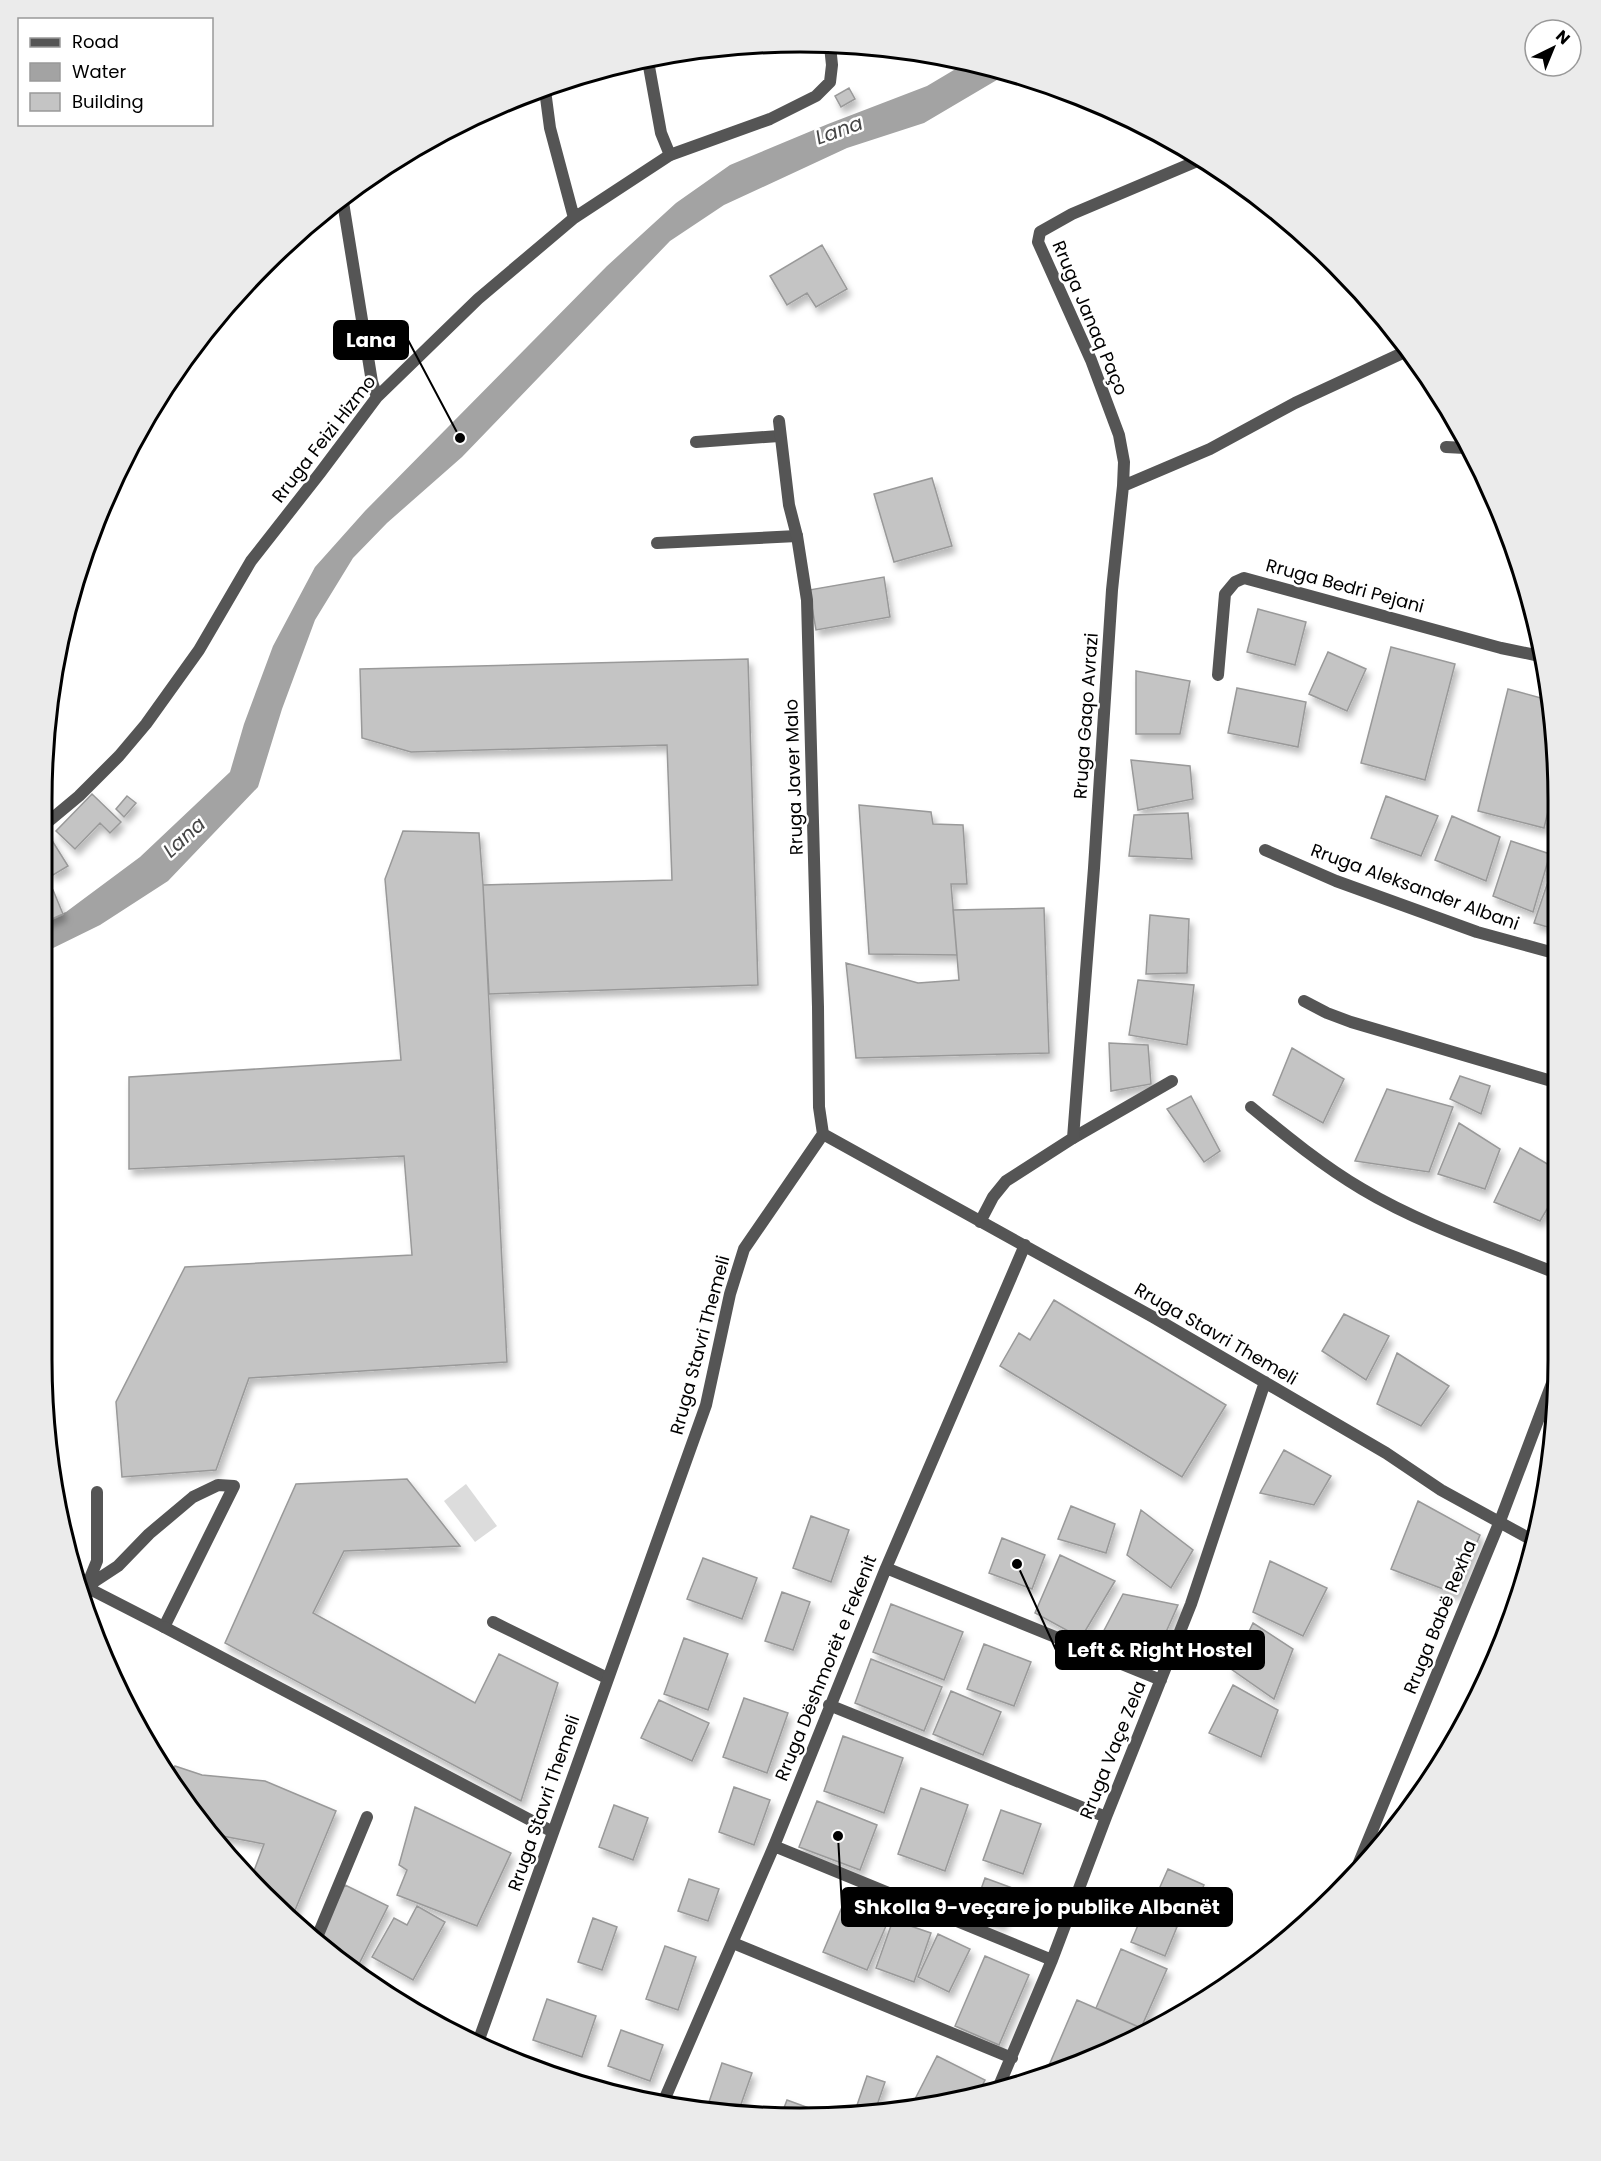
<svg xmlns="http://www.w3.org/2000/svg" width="1601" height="2161" font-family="Poppins,sans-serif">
<defs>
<filter id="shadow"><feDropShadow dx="3.5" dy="6" stdDeviation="3" flood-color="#0004"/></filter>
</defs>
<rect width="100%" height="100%" fill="#fff"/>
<path fill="#dcdcdc" d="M 466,1484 L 497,1526 L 475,1542 L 444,1501 Z"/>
<path fill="#a3a3a3" d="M 964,64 L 1007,74 L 924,123 L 847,148 L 724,205 L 670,241 L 462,457 L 387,523 L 353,558 L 315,620 L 282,709 L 258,787 L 168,881 L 100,925 L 43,953 L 43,920 L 66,912 L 140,857 L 230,772 L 244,724 L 273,646 L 315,567 L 365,511 L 607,266 L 676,203 L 730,165 L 828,124 L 927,86 Z"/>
<path fill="#c4c4c4" stroke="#999" stroke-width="1.5" filter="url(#shadow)" d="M 849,88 L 855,99 L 841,107 L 835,96 Z
M 822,245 L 847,289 L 816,307 L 807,293 L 787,305 L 770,276 Z
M 932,478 L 952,546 L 894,562 L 874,494 Z
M 884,577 L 890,617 L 816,630 L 809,590 Z
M 1258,609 L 1306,622 L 1295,665 L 1247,652 Z
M 1391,647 L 1455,664 L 1425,780 L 1361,763 Z
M 1328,652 L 1366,669 L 1347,711 L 1309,694 Z
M 748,659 L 758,985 L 489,994 L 483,885 L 672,880 L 667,745 L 411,752 L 362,738 L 360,669 Z
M 1136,671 L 1190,681 L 1180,734 L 1136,734 Z
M 1237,688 L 1306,702 L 1298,747 L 1228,733 Z
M 1508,689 L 1552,701 L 1553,791 L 1544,828 L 1478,811 Z
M 1131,760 L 1190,766 L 1193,799 L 1138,810 Z
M 92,794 L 121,822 L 110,833 L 100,823 L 75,849 L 56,831 Z
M 127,796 L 136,803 L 124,817 L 116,809 Z
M 1386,796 L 1438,816 L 1421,856 L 1371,838 Z
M 859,805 L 931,812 L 933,824 L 963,825 L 967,884 L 951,884 L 957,955 L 869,954 Z
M 1188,813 L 1192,859 L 1129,856 L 1134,815 Z
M 1452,816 L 1500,837 L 1486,881 L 1435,860 Z
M 403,831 L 479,833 L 483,885 L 507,1362 L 249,1378 L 216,1470 L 122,1477 L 116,1402 L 185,1267 L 412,1255 L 404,1156 L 129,1169 L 129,1077 L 401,1060 L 385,879 Z
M 48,834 L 68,866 L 53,875 L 43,861 L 43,837 Z
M 1511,841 L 1550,854 L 1533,912 L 1493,896 Z
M 1554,864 L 1554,929 L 1534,923 Z
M 53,890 L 63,914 L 43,923 L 43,894 Z
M 1044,908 L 1049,1053 L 856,1058 L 846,963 L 918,983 L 959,980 L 953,910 Z
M 1150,915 L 1189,919 L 1187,973 L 1146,974 Z
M 1138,980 L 1194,985 L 1187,1045 L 1129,1035 Z
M 1109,1043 L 1148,1045 L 1151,1084 L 1111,1091 Z
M 1292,1048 L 1344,1079 L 1323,1123 L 1273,1095 Z
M 1460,1076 L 1490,1086 L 1481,1114 L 1450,1099 Z
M 1387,1089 L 1453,1107 L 1429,1172 L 1355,1161 Z
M 1191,1096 L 1220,1151 L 1204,1162 L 1167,1109 Z
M 1459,1123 L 1500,1149 L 1485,1189 L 1438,1174 Z
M 1520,1148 L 1556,1169 L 1556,1194 L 1540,1221 L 1494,1202 Z
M 1054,1300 L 1226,1405 L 1182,1477 L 1000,1366 L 1019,1333 L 1030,1340 Z
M 1344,1314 L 1389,1336 L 1366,1380 L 1322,1351 Z
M 1397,1353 L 1449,1386 L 1421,1426 L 1377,1404 Z
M 1284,1450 L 1331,1476 L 1314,1505 L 1260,1493 Z
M 407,1479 L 460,1546 L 344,1551 L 313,1613 L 475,1703 L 499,1654 L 558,1683 L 521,1801 L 225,1643 L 296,1484 Z
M 1418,1501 L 1480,1535 L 1456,1594 L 1391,1569 Z
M 1071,1506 L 1115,1524 L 1106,1553 L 1058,1539 Z
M 1141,1510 L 1193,1550 L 1171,1588 L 1127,1555 Z
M 811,1516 L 849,1530 L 831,1582 L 793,1568 Z
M 1002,1538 L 1045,1555 L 1032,1589 L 989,1573 Z
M 1060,1555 L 1115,1581 L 1081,1638 L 1035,1613 Z
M 703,1558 L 757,1578 L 742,1619 L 687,1599 Z
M 1270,1561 L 1327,1588 L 1303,1636 L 1253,1612 Z
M 1520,1577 L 1524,1579 L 1519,1604 L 1498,1649 L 1492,1645 Z
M 782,1592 L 810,1602 L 793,1650 L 765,1641 Z
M 1123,1594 L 1178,1605 L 1154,1659 L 1100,1638 Z
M 891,1604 L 963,1632 L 944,1680 L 873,1652 Z
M 1253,1623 L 1293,1649 L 1274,1699 L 1231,1669 Z
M 684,1638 L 728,1654 L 708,1710 L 664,1694 Z
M 984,1644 L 1031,1662 L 1014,1706 L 967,1689 Z
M 871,1659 L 942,1687 L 924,1731 L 855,1703 Z
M 1233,1685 L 1278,1710 L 1261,1757 L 1209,1733 Z
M 951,1691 L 1001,1712 L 983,1755 L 933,1734 Z
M 744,1698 L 788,1713 L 767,1773 L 723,1757 Z
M 659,1700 L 709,1723 L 692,1761 L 641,1738 Z
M 843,1736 L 903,1758 L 884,1813 L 824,1791 Z
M 175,1766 L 202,1775 L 265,1781 L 336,1811 L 291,1920 L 264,1897 L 251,1879 L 264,1844 L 217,1835 L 171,1775 Z
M 734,1787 L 770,1800 L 754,1845 L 719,1832 Z
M 921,1788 L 968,1805 L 945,1871 L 898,1854 Z
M 817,1801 L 877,1825 L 860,1870 L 799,1847 Z
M 614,1805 L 648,1818 L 633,1860 L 599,1847 Z
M 415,1807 L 511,1853 L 477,1926 L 397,1895 L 407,1870 L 399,1865 Z
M 1001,1810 L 1041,1824 L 1023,1874 L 983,1860 Z
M 1168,1869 L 1204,1885 L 1192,1914 L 1155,1898 Z
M 985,1878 L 1015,1889 L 1002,1925 L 972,1915 Z
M 689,1879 L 719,1889 L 708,1921 L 678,1911 Z
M 345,1885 L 388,1906 L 357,1968 L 330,1955 L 317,1943 Z
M 417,1906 L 445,1922 L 413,1980 L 372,1957 L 394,1918 L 407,1925 Z
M 842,1907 L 886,1926 L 867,1970 L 823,1952 Z
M 1143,1913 L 1177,1927 L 1165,1956 L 1131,1942 Z
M 593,1918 L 617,1927 L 602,1970 L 578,1962 Z
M 893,1920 L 931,1933 L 914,1982 L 876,1968 Z
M 938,1934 L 970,1949 L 949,1992 L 918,1977 Z
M 665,1946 L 696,1957 L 678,2010 L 646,1999 Z
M 1121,1949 L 1167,1969 L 1141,2028 L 1096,2008 Z
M 985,1956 L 1029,1975 L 999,2045 L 955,2026 Z
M 547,1999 L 596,2016 L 582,2057 L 533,2040 Z
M 1077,2000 L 1141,2028 L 1139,2033 L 1090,2061 L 1044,2077 Z
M 621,2030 L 663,2045 L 650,2081 L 608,2066 Z
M 937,2056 L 985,2080 L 977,2096 L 911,2107 Z
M 722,2063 L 752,2073 L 739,2110 L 707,2108 Z
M 572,2075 L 596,2083 L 595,2085 L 571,2077 Z
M 867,2076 L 885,2082 L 874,2114 L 860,2116 L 854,2114 Z
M 787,2100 L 817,2111 L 815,2115 L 782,2113 Z"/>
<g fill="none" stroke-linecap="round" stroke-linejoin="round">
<path stroke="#555" stroke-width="12" d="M 648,61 L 661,133 L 670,155
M 696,442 L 779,436
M 1446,447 L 1465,448
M 657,543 L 797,536
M 1218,675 L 1225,594 L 1235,582 L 1244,578 L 1501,648 L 1540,656
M 1304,1001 L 1327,1013 L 1351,1022 L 1555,1082
M 1073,1138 L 1172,1081
M 218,1485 L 234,1486 L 164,1627 L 86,1587 L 118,1566 L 149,1534 L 193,1497 Z
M 86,1588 L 97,1561 L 97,1492
M 493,1622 L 607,1678
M 315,1942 L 367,1817"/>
<path stroke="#555" stroke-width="12" d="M 545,90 L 550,128 L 574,218
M 342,196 L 372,382 L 377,397
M 779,421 L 789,505 L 797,536 L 807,600 L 818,1007 L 819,1107 L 823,1134
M 1123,486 L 1124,462 L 1119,435 L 1091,360 L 1038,242 L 1040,232 L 1072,214 L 1202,159
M 43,826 L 79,796 L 119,756 L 146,724 L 199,650 L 251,561 L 320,473 L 377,397 L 478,299 L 574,218 L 670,155 L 770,119 L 816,96 L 830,82 L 832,65 L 830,46
M 1265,850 L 1336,881 L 1477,932 L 1554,953
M 1251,1107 C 1286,1136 1323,1166 1362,1189 C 1422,1225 1491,1247 1556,1273
M 823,1134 L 1153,1317 L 1386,1453 L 1441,1490 L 1532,1540
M 980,1222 L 993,1197 L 1006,1181 L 1073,1138 L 1094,868 L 1112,590 L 1123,486 L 1210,449 L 1295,403 L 1409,350
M 886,1568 L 1161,1680
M 164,1627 L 553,1832
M 829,1705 L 1106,1817
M 774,1846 L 1052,1960
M 1353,1877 L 1500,1521 L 1557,1370
M 733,1943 L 1012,2058
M 441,2026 L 478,2041
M 477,2045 L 706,1405 L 730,1294 L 744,1249 L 823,1134
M 996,2093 L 1052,1960 L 1106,1817 L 1191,1604 L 1265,1382
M 662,2105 L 774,1846 L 886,1568 L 1025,1245"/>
</g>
<g text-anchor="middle" stroke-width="5" stroke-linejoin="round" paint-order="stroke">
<g font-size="18" fill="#000" stroke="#fff">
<text transform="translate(1090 318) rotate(67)" y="6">Rruga Janaq Paço</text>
<text transform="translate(324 439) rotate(-52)" y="6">Rruga Feizi Hizmo</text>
<text transform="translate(1345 586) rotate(15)" y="6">Rruga Bedri Pejani</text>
<text transform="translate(1086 716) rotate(-86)" y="6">Rruga Gaqo Avrazi</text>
<text transform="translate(794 777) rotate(-92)" y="6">Rruga Javer Malo</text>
<text transform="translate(1415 887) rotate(20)" y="6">Rruga Aleksander Albani</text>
<text transform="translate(1216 1334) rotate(30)" y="6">Rruga Stavri Themeli</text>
<text transform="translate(700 1345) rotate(-75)" y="6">Rruga Stavri Themeli</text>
<text transform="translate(1440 1617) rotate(-68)" y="6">Rruga Babë Rexha</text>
<text transform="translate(826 1668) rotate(-68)" y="6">Rruga Dëshmorët e Fekenit</text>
<text transform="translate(1113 1750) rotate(-68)" y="6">Rruga Vaçe Zela</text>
<text transform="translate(544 1803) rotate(-71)" y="6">Rruga Stavri Themeli</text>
</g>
<g font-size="20" font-style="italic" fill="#444" stroke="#fff">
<text transform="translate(839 130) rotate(-20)" y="7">Lana</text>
<text transform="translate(184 837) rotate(-42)" y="7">Lana</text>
</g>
</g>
<path d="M0 0H1601V2161H0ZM800 52H800A748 748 0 0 1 1548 800V1360A748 748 0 0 1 800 2108H800A748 748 0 0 1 52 1360V800A748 748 0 0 1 800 52Z" fill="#ebebeb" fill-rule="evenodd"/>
<path fill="none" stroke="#000" stroke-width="3" d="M800 52H800A748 748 0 0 1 1548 800V1360A748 748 0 0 1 800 2108H800A748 748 0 0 1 52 1360V800A748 748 0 0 1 800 52Z"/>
<path fill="none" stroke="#000" stroke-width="2" d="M460 438L408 340M1017 1564L1056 1650M838 1836L842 1907"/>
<g fill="#000" stroke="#fff" stroke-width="2">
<circle cx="460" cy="438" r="6"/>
<circle cx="1017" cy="1564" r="6"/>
<circle cx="838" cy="1836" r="6"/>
</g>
<g fill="#000" stroke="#000" stroke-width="2">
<rect x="334" y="321" width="74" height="38" rx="6"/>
<rect x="1056" y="1631" width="208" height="38" rx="6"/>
<rect x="842" y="1888" width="390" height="38" rx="6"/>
</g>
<g font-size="20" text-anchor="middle" font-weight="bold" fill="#fff">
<text x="371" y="347">Lana</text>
<text x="1160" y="1657">Left &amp; Right Hostel</text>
<text x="1037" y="1914">Shkolla 9-veçare jo publike Albanët</text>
</g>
<rect x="18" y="18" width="195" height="108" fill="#ffffff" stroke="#999999" stroke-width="1.5"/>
<rect x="30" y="38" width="30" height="9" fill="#555555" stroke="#999999" stroke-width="1.5"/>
<text x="72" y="48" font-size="18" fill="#000000">Road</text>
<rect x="30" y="63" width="30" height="18" fill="#a3a3a3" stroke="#999999" stroke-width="1.5"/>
<text x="72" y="78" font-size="18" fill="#000000">Water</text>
<rect x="30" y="93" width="30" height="18" fill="#c4c4c4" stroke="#999999" stroke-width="1.5"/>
<text x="72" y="108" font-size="18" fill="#000000">Building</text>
<g transform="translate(1553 48) rotate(43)"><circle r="28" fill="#ffffff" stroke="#999999" stroke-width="1.5"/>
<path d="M0-4.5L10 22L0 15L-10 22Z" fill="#000000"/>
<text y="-9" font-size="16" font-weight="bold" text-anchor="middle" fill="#000000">N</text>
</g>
</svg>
